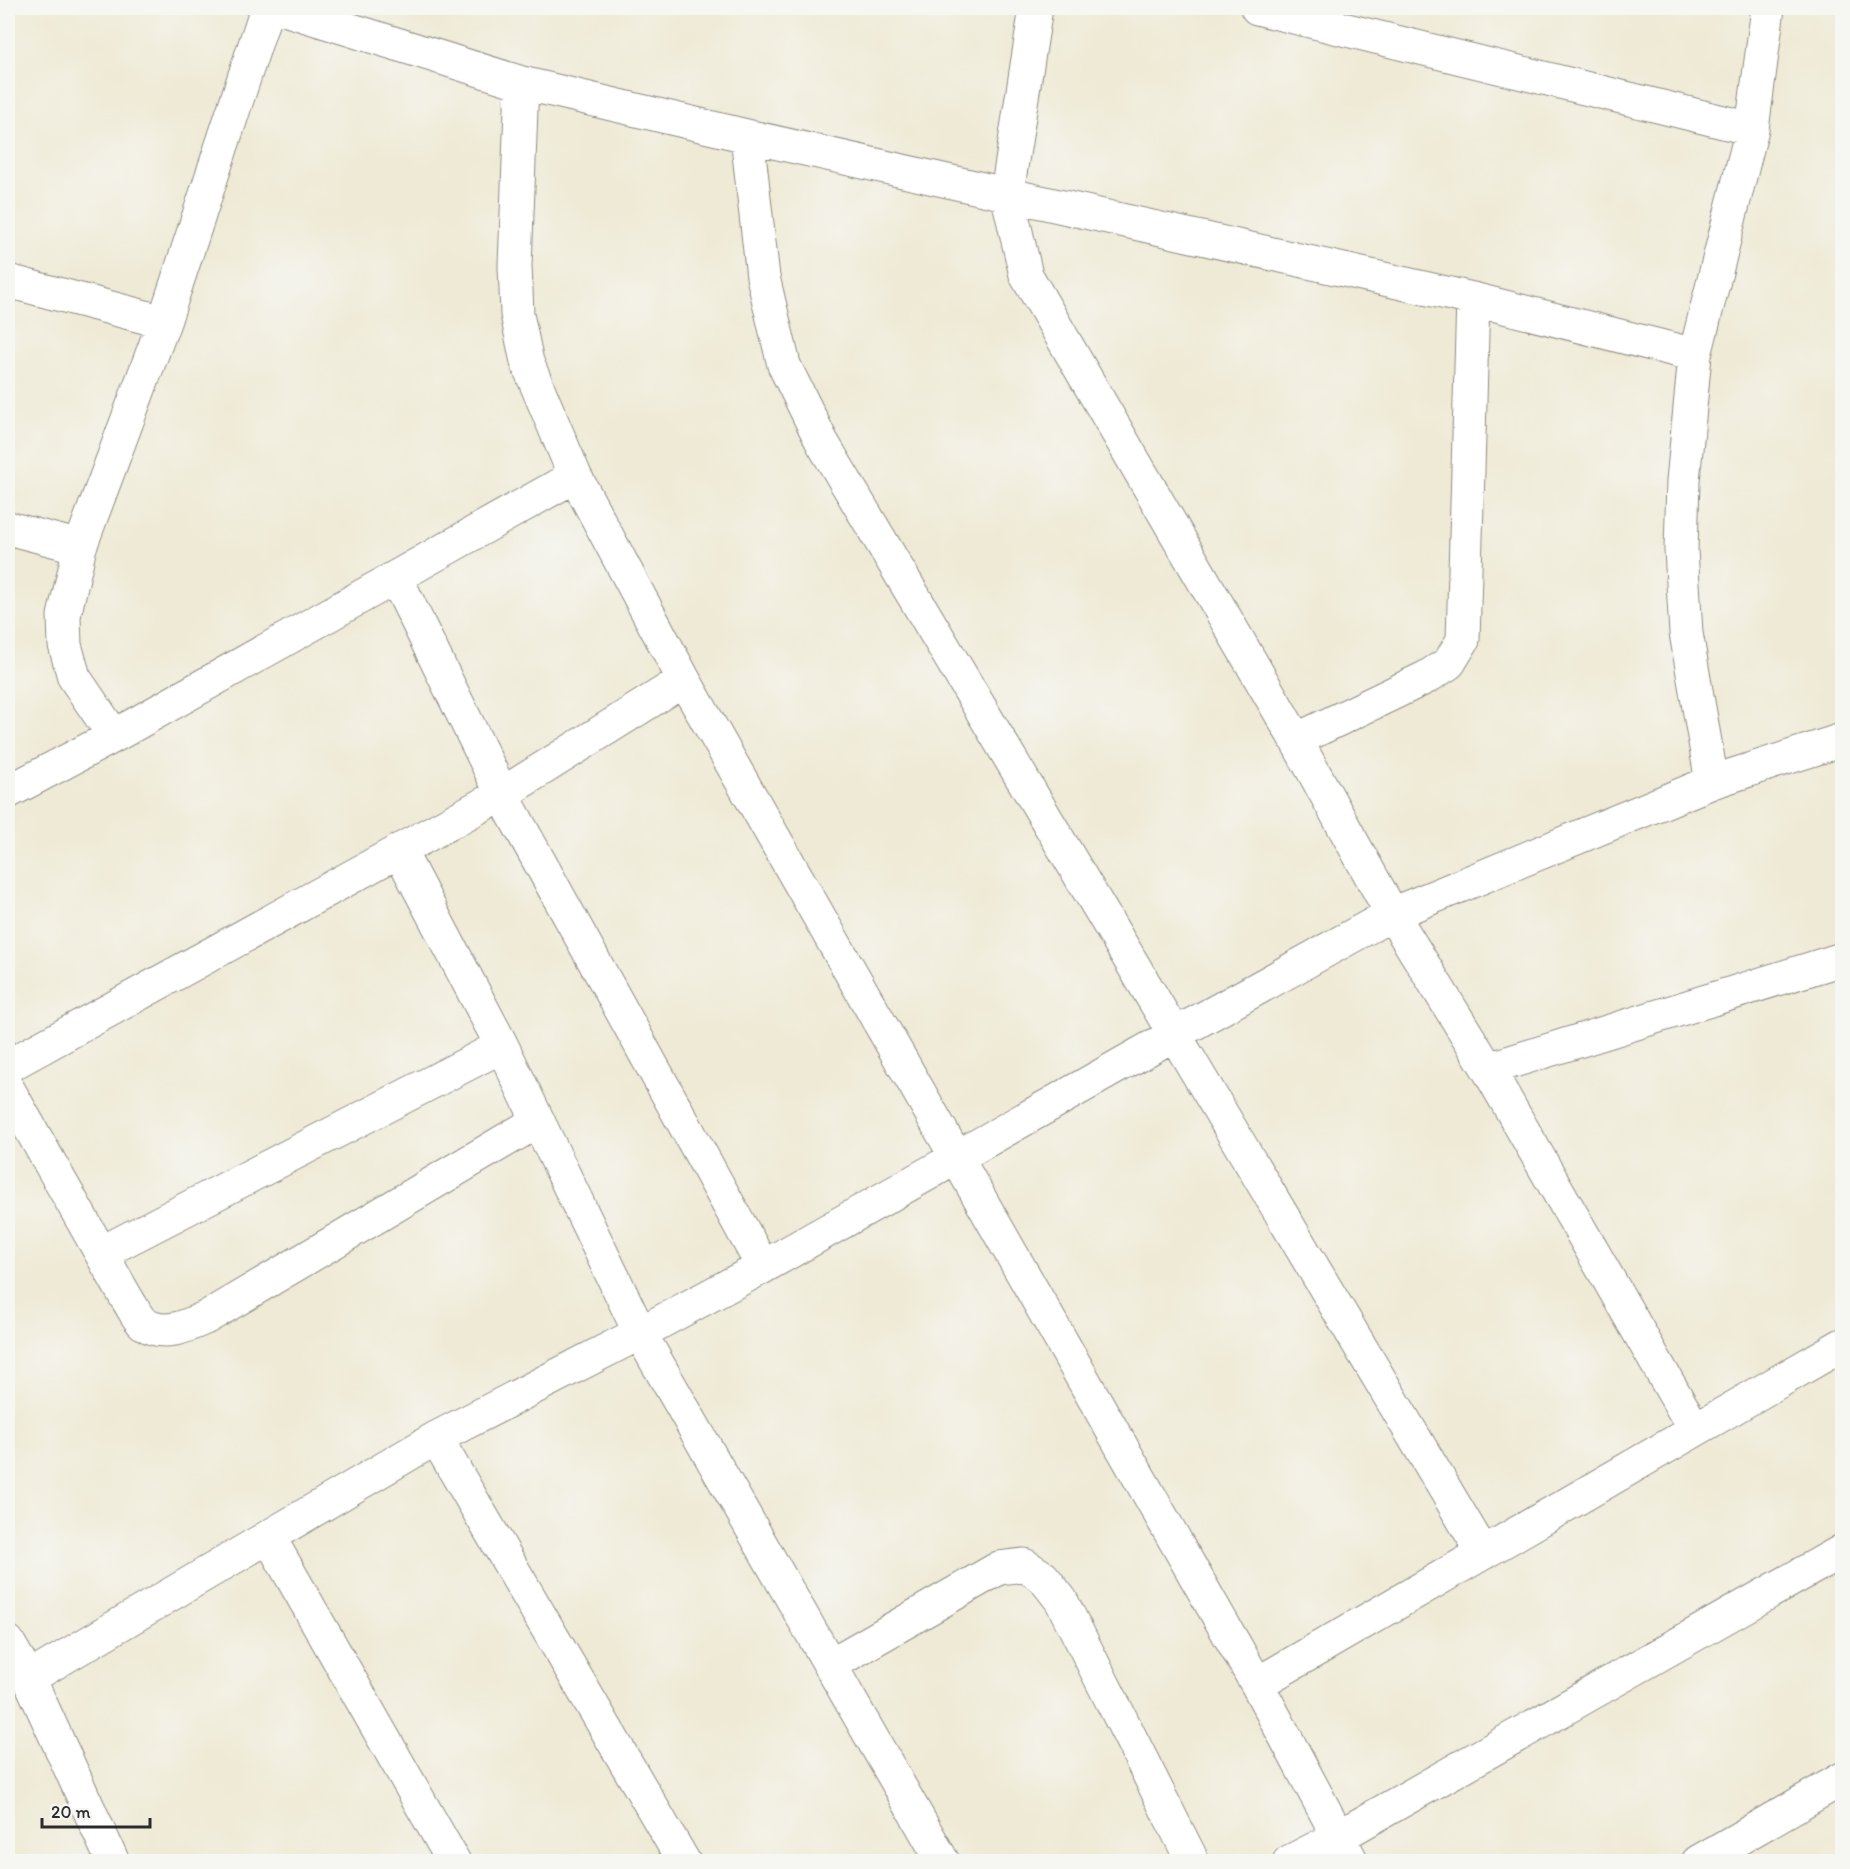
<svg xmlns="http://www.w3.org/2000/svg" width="1850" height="1869" font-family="Itim,sans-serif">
<rect width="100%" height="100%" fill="#f6f6f2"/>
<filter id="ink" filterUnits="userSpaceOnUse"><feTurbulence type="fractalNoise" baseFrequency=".0167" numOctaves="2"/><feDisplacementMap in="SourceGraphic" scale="12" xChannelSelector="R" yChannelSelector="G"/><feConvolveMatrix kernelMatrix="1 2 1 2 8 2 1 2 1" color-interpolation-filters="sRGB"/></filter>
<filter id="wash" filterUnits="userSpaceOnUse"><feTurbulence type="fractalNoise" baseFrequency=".008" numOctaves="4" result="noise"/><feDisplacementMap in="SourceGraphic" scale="24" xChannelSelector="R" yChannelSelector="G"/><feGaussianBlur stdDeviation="1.35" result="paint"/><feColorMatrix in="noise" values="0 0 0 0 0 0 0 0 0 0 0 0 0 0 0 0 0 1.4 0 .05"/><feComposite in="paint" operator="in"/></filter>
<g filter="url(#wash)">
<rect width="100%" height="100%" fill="#efead5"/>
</g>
<g filter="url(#ink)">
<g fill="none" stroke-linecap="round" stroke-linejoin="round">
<defs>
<path id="street" d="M 281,8 L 522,83 L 747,136 L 1473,299 L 1695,355
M 1036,8 L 1007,193 L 1026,275 L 1296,740 L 1392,914 L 1488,1069 L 1695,1430
M 1257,8 L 1752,129
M 522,83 L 515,266 L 517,314 L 527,362 L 575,476 L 684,680 L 1257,1684 L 1352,1862
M 747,136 L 763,277 L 784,365 L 822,442 L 1483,1553
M 8,281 L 164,322
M 8,528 L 80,547
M 396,578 L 502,794 L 763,1267
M 114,736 L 74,677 L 65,645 L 64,616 L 80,547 L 164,322 L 267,8
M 1296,740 L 1427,677 L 1449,663 L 1463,640 L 1473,299
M 1712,782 L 1686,633 L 1681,550 L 1683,481 L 1695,355 L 1752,129 L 1768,8
M 8,792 L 114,736 L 575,476
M 399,850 L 502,1046 L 640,1333 L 943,1862
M 8,1066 L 502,794 L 684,680
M 1488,1069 L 1842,959
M 8,1089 L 127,1299 C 132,1306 137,1318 143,1323 C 164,1338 187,1326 207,1317 L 538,1121
M 101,1253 L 502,1046
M 436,1438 L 684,1862
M 269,1537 L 454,1862
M 8,1642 L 29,1678 L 113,1862
M 830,1665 L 999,1568 L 1024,1565 L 1043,1577 L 1061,1600 L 1193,1862
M 29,1678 L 436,1438 L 640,1333 L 763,1267 L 1175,1034 L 1392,914 L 1712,782 L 1842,740
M 1257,1684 L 1842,1345
M 1289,1862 L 1338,1837 L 1842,1551
M 1698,1862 L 1842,1779"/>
</defs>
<use href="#street" stroke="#8d8a80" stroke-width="35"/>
<use href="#street" stroke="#fff" stroke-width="33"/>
</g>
</g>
<rect width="1850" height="1869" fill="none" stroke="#f6f6f2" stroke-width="30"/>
<path d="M42 1818v9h108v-9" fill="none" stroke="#2b2b2b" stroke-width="3"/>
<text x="51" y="1818" font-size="18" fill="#2b2b2b" stroke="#f6f6f2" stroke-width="4.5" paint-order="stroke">20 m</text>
</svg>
